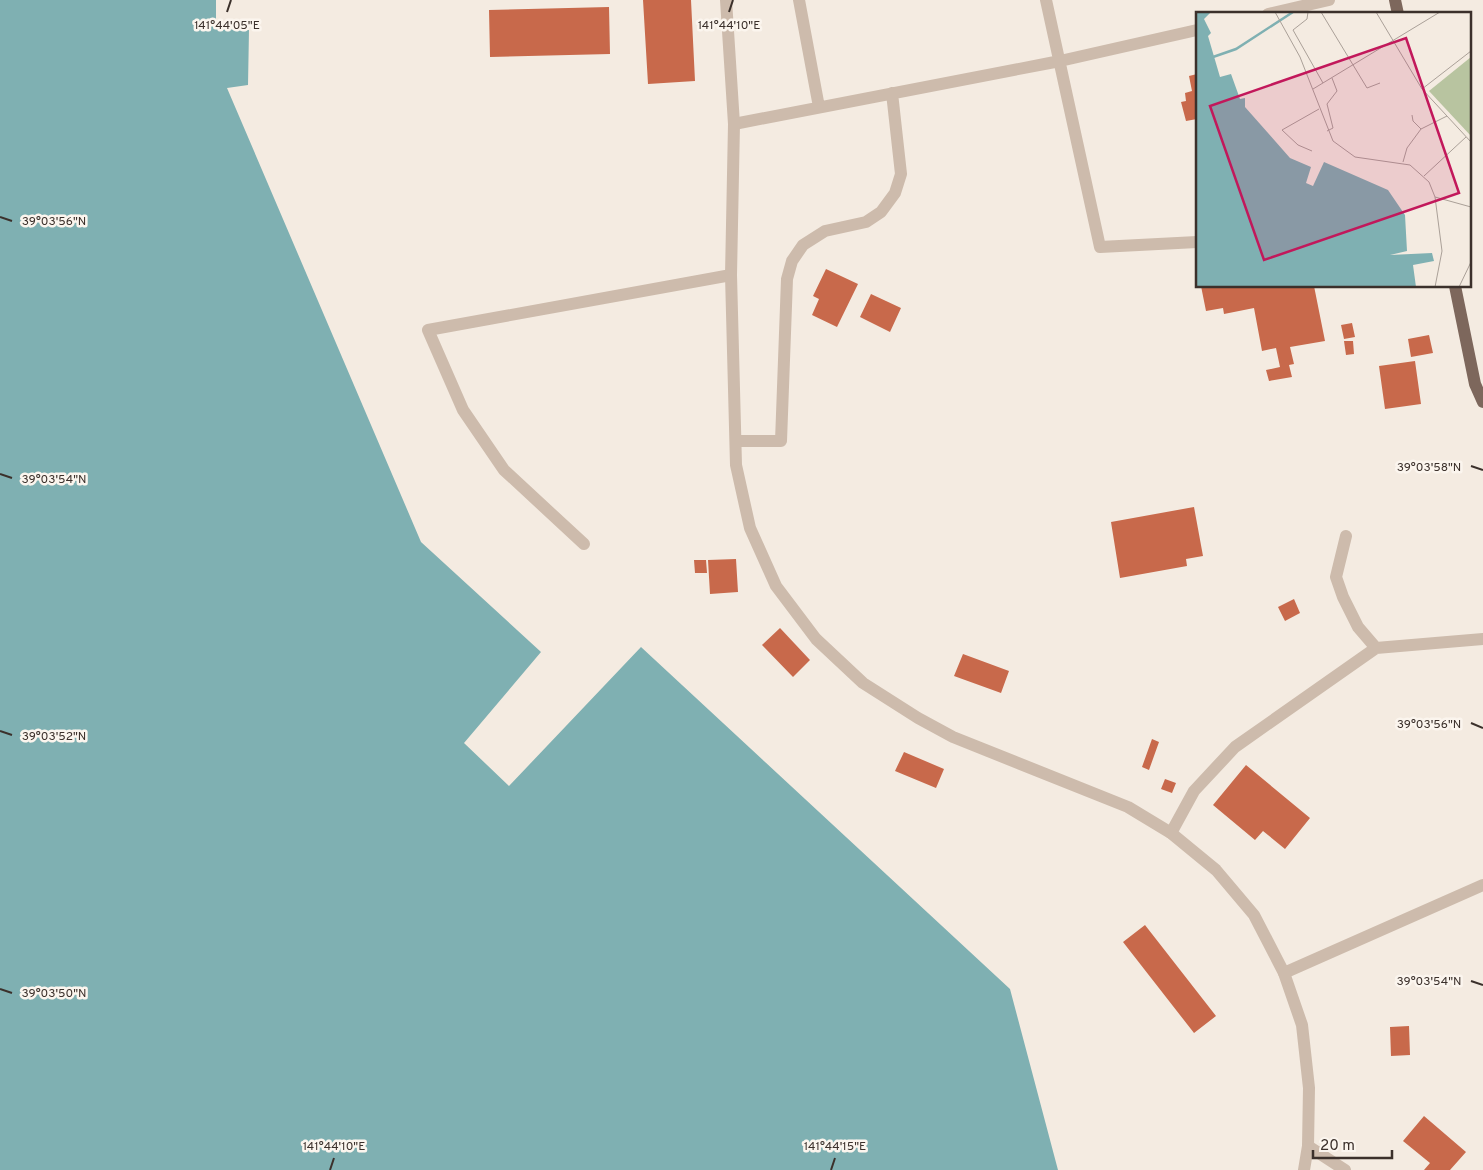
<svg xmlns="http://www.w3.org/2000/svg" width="1483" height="1170" font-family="Overpass,sans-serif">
<rect width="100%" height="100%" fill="#f4ebe1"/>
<path fill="#7fb0b2" d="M 0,0 L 216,0 L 216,29 L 249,30 L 248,85 L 227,88 L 421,542 L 541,652 L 464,743 L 509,786 L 641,647 L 1010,989 L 1058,1170 L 0,1170 Z"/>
<path fill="#c8694b" d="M 643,0 L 691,0 L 695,81 L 648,84 Z
M 609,7 L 610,54 L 490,57 L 489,10 Z
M 1197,74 L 1197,119 L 1186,121 L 1181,102 L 1186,101 L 1185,93 L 1192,91 L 1189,76 Z
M 826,269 L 858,284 L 837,327 L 812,315 L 819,299 L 813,296 Z
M 1201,286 L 1314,286 L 1325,341 L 1290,347 L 1294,364 L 1289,365 L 1292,377 L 1269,381 L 1266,370 L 1280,367 L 1276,348 L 1262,351 L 1254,308 L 1224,314 L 1223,308 L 1206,311 Z
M 871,294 L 901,308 L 890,332 L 860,317 Z
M 1352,323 L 1355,337 L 1344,339 L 1341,325 Z
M 1429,335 L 1433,353 L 1411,357 L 1408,339 Z
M 1344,341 L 1353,341 L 1354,354 L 1346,355 Z
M 1415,361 L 1421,404 L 1385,409 L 1379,366 Z
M 1194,507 L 1203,556 L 1186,559 L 1187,566 L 1120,578 L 1111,522 Z
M 736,559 L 738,592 L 710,594 L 708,560 Z
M 694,560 L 706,560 L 707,573 L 695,573 Z
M 1294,599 L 1300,613 L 1285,621 L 1278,607 Z
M 780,628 L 810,660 L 793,677 L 762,645 Z
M 963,654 L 1009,671 L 1001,693 L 954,676 Z
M 1152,739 L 1159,742 L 1149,770 L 1142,767 Z
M 904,752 L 944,769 L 936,788 L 895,771 Z
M 1246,765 L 1310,818 L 1285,849 L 1263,831 L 1255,840 L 1213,805 Z
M 1165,779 L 1176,783 L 1172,793 L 1161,789 Z
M 1145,925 L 1216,1016 L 1194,1033 L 1123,942 Z
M 1409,1026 L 1410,1055 L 1391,1056 L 1390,1027 Z
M 1424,1116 L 1466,1152 L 1450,1170 L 1424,1170 L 1430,1163 L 1403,1141 Z"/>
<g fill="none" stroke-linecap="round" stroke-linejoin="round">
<path stroke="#cdbbac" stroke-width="12" d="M 799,0 L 819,107
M 1046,0 L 1100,247 L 1197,242
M 1268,14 L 1329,0
M 734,124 L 1060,61 L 1197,30
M 736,441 L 781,441 L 787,279 L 792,261 L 803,245 L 825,231 L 866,222 L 881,212 L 895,193 L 901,174 L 892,93
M 1346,536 L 1336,577 L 1343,597 L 1358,627 L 1376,648
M 584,544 L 504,470 L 463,410 L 428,330 L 731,275
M 1171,833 L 1194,791 L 1235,747 L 1376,648 L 1483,639
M 1284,973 L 1483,885
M 1308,1146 L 1345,1170"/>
<path stroke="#cdbbac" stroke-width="12" d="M 726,0 L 734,124 L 731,275 L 736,465 L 750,528 L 776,586 L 816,639 L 863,683 L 918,718 L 953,737 L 1128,807 L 1171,833 L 1216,870 L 1254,915 L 1284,973 L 1302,1025 L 1309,1088 L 1308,1146 L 1304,1170"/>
<path stroke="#7d675c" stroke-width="12" d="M 1395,0 L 1398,14
M 1455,286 L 1475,384 L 1483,402"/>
</g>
<path fill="none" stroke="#3b302b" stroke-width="2" d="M 227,12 L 231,0M 729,12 L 733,0M 0,217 L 12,221M 1471,466 L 1483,470M 0,474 L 12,478M 1471,723 L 1483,728M 0,731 L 12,735M 1471,981 L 1483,985M 0,989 L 12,993M 330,1170 L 334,1158M 831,1170 L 835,1158"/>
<g transform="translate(1196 12)">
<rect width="275" height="275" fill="#f4ebe1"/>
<path d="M 275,45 L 275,124 L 233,79 Z" fill="#b8c4a0"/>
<path d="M 0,0 L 15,0 L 8,7 L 15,21 L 12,24 L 24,65 L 35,62 L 44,87 L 49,86 L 49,95 L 94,146 L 115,155 L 110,171 L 117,174 L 128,150 L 192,178 L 209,203 L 211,239 L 194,243 L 236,241 L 238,249 L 217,253 L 220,275 L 0,275 Z" fill="#7fb0b2"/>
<path fill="none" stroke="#7fb0b2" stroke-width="2.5" d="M 17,45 L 40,37 L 97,0"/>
<path fill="none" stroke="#aaa098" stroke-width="1" d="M 79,0 L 104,45 L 137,129 L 159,145 L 214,153 L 233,170 L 239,185 L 246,239 L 239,275M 112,0 L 111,7 L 97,18 L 127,71M 125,0 L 171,76 L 184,71M 180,0 L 226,77 L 275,130M 117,77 L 244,0M 226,77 L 275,39M 216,103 L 217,109 L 225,117M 131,119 L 137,116 L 131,92 L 141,79 L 136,66M 116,139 L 102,133 L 86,118 L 123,97M 207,150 L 211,136 L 225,117 L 251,104M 228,164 L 270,125M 239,185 L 275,195M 263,275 L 275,250"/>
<path fill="#c2185b" fill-opacity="0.15" stroke="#c2185b" stroke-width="2.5" d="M 210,26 L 263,181 L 68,248 L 14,94 Z"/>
<rect width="275" height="275" fill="none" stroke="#3b302b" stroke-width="2.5"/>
</g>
<g font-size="12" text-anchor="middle" fill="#3b302b" stroke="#fbf5ee" stroke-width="5" stroke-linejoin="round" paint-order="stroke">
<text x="227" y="29">141°44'05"E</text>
<text x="729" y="29">141°44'10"E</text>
<text x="54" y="225">39°03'56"N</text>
<text x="1429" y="471">39°03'58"N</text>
<text x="54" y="483">39°03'54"N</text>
<text x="1429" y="728">39°03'56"N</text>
<text x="54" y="740">39°03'52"N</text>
<text x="1429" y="985">39°03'54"N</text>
<text x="54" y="997">39°03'50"N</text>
<text x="334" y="1150">141°44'10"E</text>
<text x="835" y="1150">141°44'15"E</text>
</g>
<path d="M1313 1150v8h79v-8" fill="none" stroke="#3b302b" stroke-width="2.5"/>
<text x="1320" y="1150" font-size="15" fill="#3b302b" stroke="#fbf5ee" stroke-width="4" paint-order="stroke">20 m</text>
</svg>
